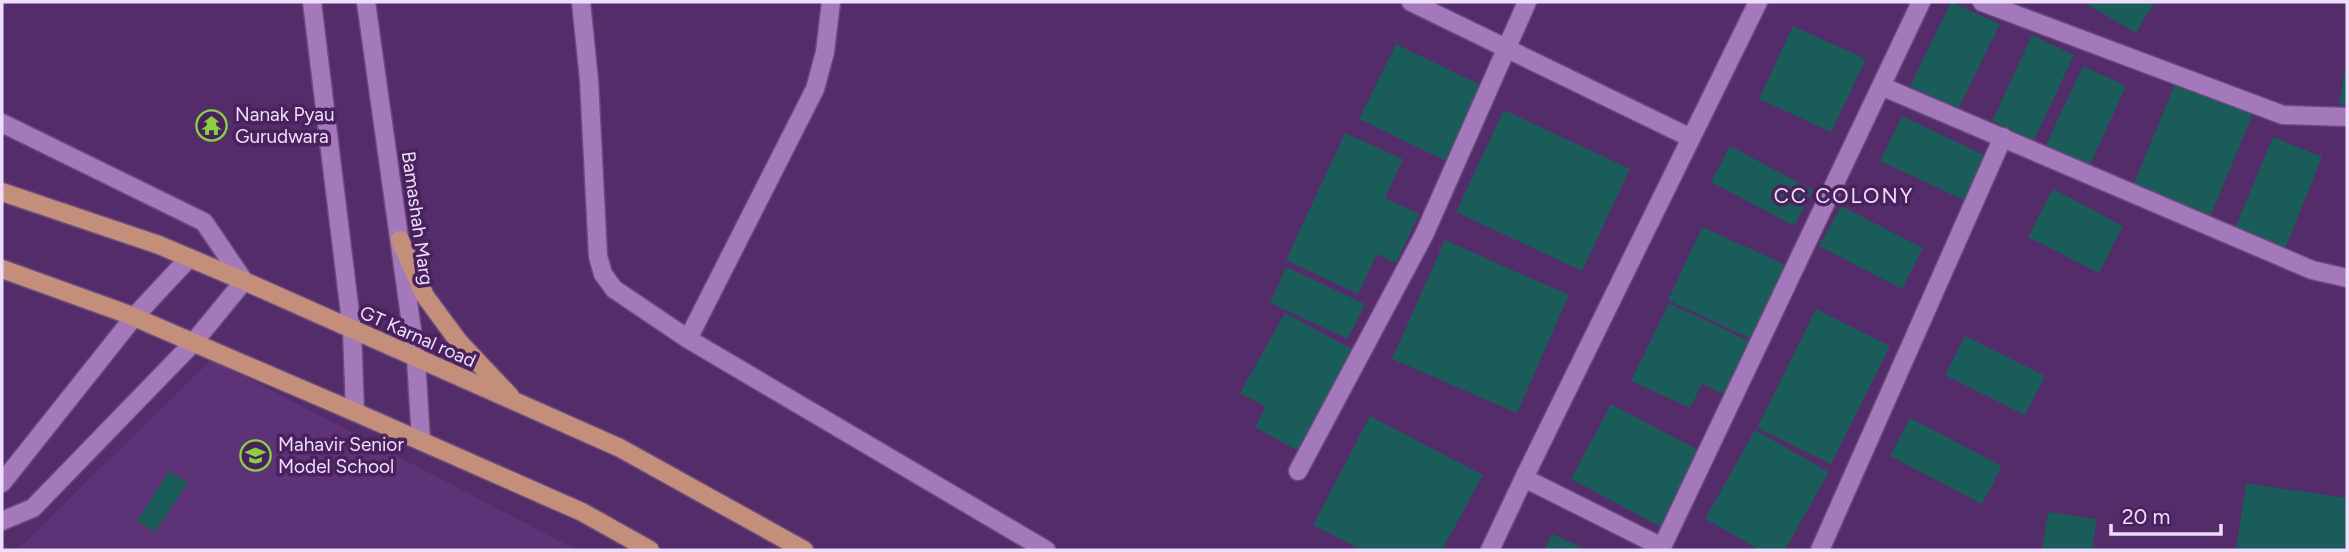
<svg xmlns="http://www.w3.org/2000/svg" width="2349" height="552" font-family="Figtree,sans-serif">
<rect width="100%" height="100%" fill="#532c69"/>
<path fill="#5e3276" d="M 212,359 L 577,550 L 17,550 Z"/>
<path fill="#195c5a" d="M 1951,2 L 2000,24 L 1958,109 L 1910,86 Z
M 2083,2 L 2155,2 L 2136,33 Z
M 1793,26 L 1866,59 L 1831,132 L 1759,99 Z
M 2032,35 L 2074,55 L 2034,140 L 1992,121 Z
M 1396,44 L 1487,88 L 1450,163 L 1359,119 Z
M 2346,63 L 2347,63 L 2347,106 L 2339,104 Z
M 2083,66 L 2126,86 L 2090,165 L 2046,145 Z
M 2177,79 L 2254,111 L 2210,217 L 2133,186 Z
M 1504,110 L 1630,169 L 1582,271 L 1456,212 Z
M 1902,116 L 1986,156 L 1964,200 L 1880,161 Z
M 1345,133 L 1403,159 L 1385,198 L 1419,214 L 1396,263 L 1377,254 L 1358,294 L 1286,260 Z
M 2273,137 L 2322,157 L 2285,249 L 2235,228 Z
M 1730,146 L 1813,190 L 1794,226 L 1711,182 Z
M 2053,189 L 2123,226 L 2099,273 L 2028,237 Z
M 1841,206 L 1923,248 L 1902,289 L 1819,246 Z
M 1702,227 L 1786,265 L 1751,339 L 1668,300 Z
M 1445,240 L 1569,295 L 1517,413 L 1392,359 Z
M 1286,267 L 1365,304 L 1348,339 L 1270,303 Z
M 1669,303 L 1749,341 L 1724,394 L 1702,384 L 1690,408 L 1631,381 Z
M 1816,309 L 1890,346 L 1831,464 L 1757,428 Z
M 1285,313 L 1353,350 L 1298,451 L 1255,427 L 1266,407 L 1240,393 Z
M 1965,336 L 2045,376 L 2025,415 L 1945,375 Z
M 1611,404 L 1702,452 L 1661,527 L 1571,479 Z
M 1370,416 L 1483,475 L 1442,550 L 1362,550 L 1313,525 Z
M 1910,418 L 2002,466 L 1982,504 L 1890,456 Z
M 1755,430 L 1829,472 L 1785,550 L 1760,550 L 1705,519 Z
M 169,471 L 188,483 L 155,532 L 137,521 Z
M 2246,483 L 2347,498 L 2347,550 L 2236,550 Z
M 2048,512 L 2097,519 L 2092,550 L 2042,550 Z
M 1552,534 L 1587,550 L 1544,550 Z"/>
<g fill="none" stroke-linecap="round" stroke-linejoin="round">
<defs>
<path id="minor" d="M 312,2 L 352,330 L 355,412
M 366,2 L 416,359 L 421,441
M 581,2 L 589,80 L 598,256 L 603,274 L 614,289 L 688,339 L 1046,550
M 1411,2 L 1691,138
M 1982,2 L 2283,115 L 2347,117
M 1881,86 L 2312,270 L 2347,278
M 2,123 L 204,222 L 244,281 L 193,343 L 33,508 L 2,521
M 688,339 L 815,89 L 825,52 L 831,2
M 1298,471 L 1424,235 L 1527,2
M 1524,478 L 1758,2
M 2,483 L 134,317 L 189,258
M 1490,550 L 1524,478 L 1662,547 L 1921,2
M 1820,550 L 2003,137"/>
<path id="major" d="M 2,192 L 159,245 L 244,281 L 620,448 L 804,550
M 400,240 L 425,296 L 459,342 L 510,396
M 2,269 L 127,314 L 355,412 L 582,512 L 650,550"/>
</defs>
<use href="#minor" stroke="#6b4a7d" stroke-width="21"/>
<use href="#major" stroke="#6b4a7d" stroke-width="21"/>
<use href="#minor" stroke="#a379bc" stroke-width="18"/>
<use href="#major" stroke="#c38f7a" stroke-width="18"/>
</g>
<defs>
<symbol id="temple-ring" viewBox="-11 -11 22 22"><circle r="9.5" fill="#48215d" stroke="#8bce46" stroke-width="1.5"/><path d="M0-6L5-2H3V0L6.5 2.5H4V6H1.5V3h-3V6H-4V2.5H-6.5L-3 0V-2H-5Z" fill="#8bce46"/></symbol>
<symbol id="school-ring" viewBox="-11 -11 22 22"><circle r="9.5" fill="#48215d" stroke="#8bce46" stroke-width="1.5"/><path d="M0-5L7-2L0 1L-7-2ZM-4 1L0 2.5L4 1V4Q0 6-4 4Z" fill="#8bce46"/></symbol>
</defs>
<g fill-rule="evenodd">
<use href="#temple-ring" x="194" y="108" width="35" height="35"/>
<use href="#school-ring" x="238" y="438" width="35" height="35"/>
</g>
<g text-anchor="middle" stroke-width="7" stroke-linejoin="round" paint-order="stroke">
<g font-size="19" fill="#efdefb" stroke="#48215d" text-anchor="start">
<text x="235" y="121">Nanak Pyau<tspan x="235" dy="22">Gurudwara</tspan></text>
<text x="278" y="451">Mahavir Senior<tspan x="278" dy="22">Model School</tspan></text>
</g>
<g font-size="19" fill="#efdefb" stroke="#48215d">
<text transform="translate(418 218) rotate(82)" y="7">Bamashah Marg</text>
<text transform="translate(418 336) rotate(24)" y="7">GT Karnal road</text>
</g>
<g font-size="21" letter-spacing="2" fill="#efdefb" stroke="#48215d">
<text x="1844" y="203">CC COLONY</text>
</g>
</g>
<rect width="2349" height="552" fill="none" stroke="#efdefb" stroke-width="7"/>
<path d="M2111 524v10h110v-10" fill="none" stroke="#efdefb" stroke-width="3.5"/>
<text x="2122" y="524" font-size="21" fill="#efdefb" stroke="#48215d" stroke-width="5" paint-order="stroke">20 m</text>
</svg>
